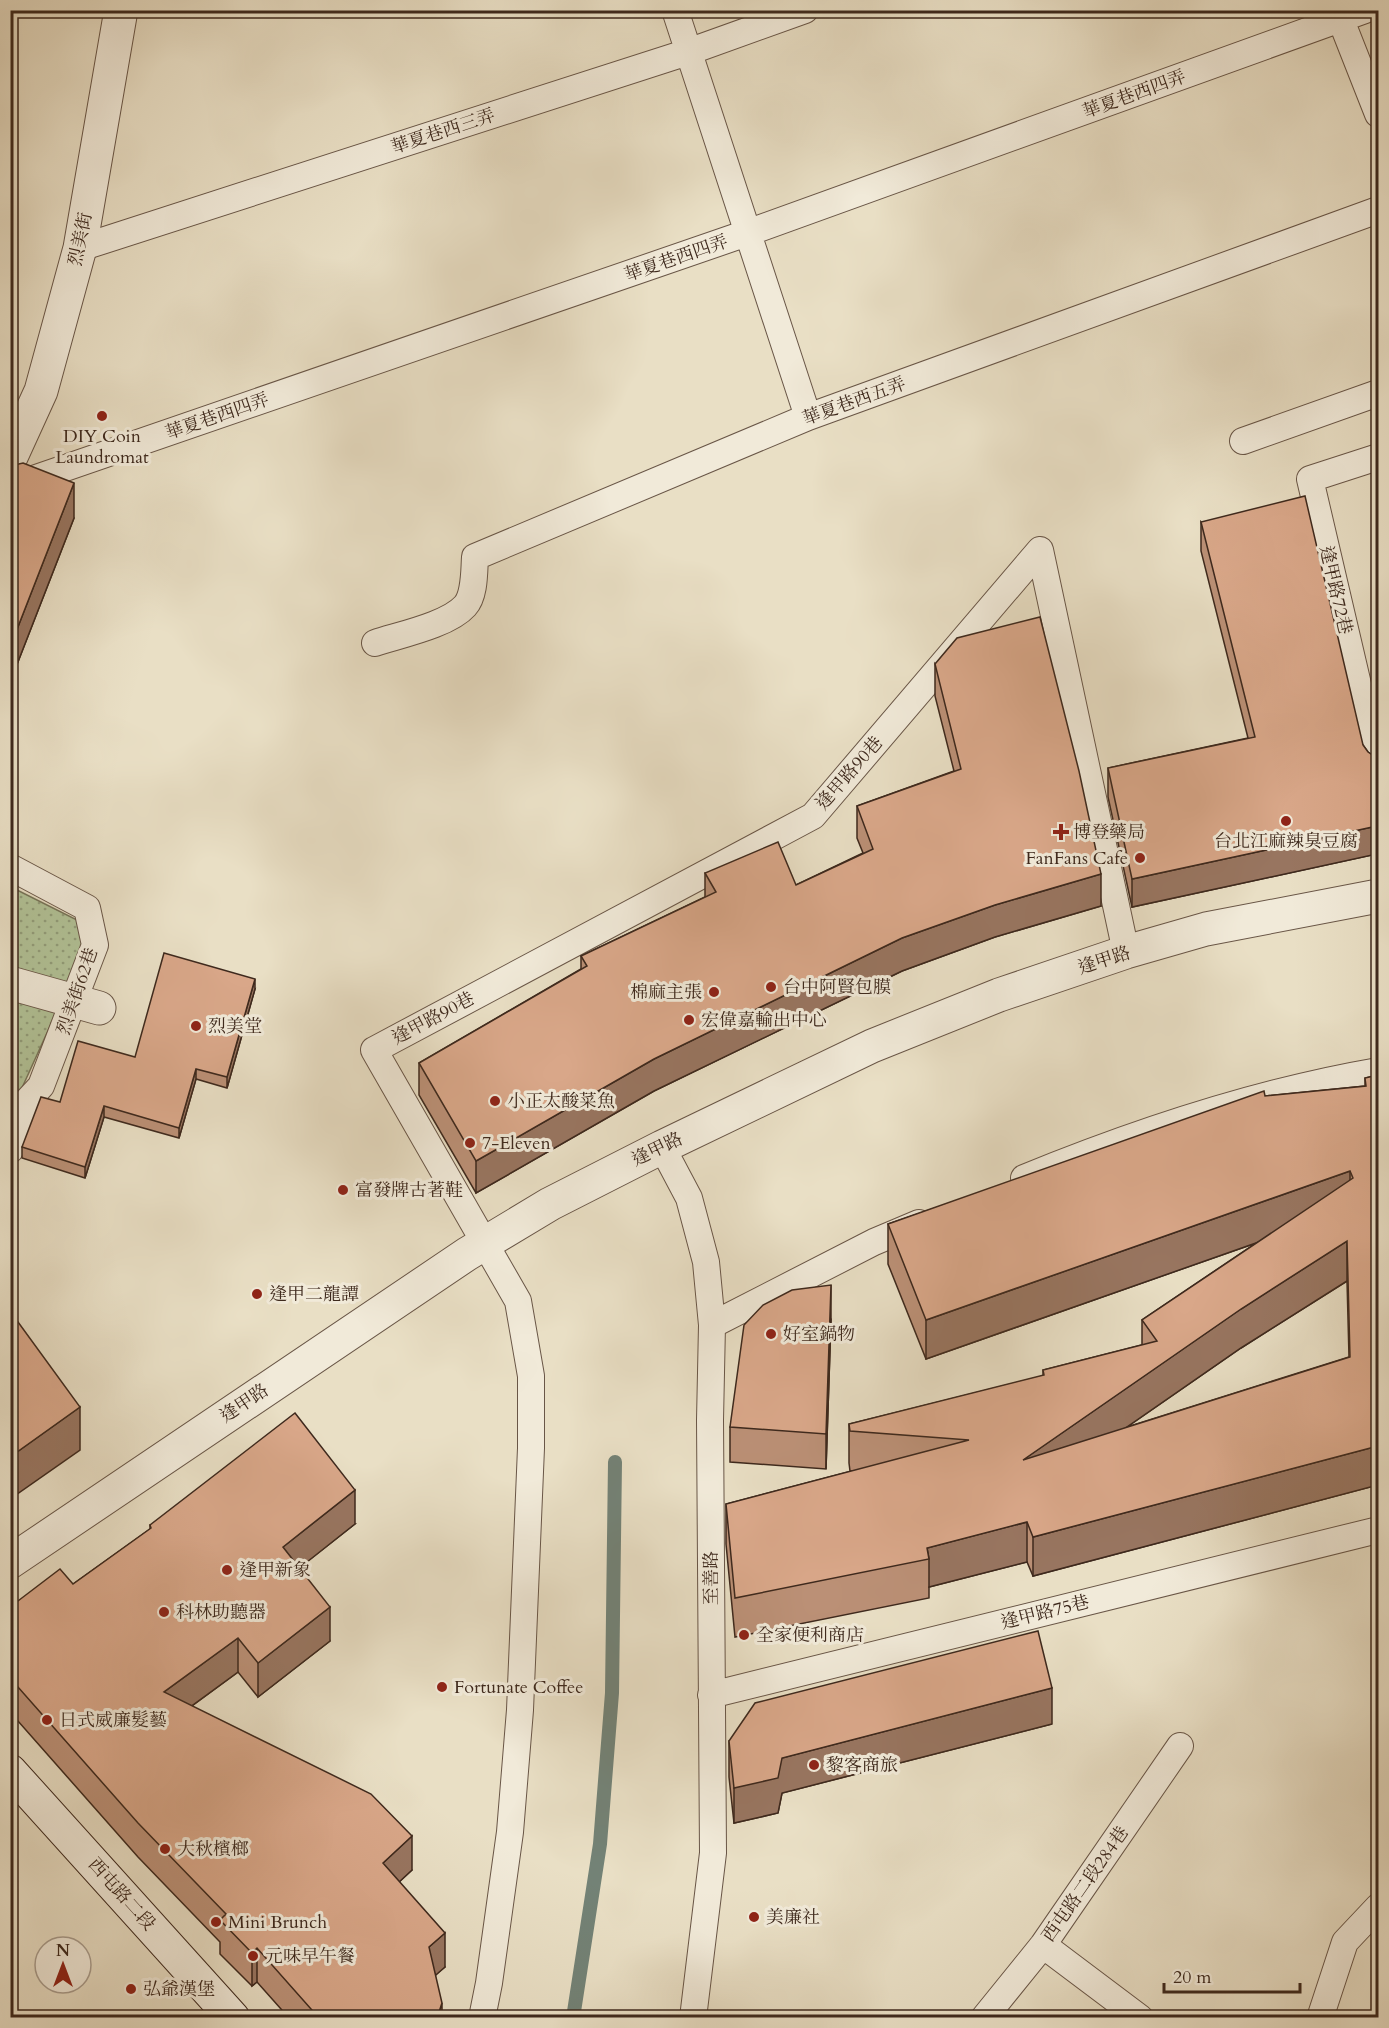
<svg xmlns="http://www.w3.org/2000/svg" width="1389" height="2028" font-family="Cardo,'Noto Serif TC',serif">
<defs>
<pattern id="park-dots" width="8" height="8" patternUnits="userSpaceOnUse" patternTransform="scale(1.5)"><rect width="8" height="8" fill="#b2c398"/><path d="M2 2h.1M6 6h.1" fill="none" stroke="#929e7b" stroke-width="1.8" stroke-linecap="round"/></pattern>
</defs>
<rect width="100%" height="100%" fill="#e9dfc5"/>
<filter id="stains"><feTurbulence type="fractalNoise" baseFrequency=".00333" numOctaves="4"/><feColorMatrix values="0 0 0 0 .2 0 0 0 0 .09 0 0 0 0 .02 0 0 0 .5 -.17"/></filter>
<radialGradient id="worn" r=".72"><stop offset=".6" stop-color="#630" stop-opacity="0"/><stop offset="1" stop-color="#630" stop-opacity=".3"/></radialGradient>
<path fill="url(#park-dots)" stroke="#78765a" stroke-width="1.5" d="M 11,887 L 81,922 L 87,945 L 11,1112 Z"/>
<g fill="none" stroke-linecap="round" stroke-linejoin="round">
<path stroke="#738276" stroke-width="14" d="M 573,2018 L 600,1844 L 612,1693 L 615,1462"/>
<defs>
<path id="lane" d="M 675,10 L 808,417
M 1337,10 L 1378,114
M 80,248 L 688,52 L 805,10
M 1243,441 L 1378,393
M 1378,457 L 1310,479 L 1378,770
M 10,487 L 747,233 L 1365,10
M 375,643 C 399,635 448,625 465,606 C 475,595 474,572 475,557 L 808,417 L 1378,210
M 10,867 L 87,908 L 95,945 L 41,1086 L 28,1100 L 10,1150
M 662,1147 L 689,1198 L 706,1262 L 712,1325 L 710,1420 L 713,1853 L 693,2018
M 1024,1178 C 1139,1131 1256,1092 1378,1071
M 712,1325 L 874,1242 L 919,1223
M 711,1695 L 1378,1530
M 1043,1945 L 1140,2018
M 482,2018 L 489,1983 L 510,1832 L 520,1710 L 531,1448 L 531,1376 L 518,1301 L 374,1050 L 813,816 L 1040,550 L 1126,952
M 984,2018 L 1043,1945 L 1180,1746
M 1320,2018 L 1345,1942 L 1378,1907"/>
<path id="street" d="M 10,459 L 41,391 L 80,248 L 121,10
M 10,983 L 99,1008
M 10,1562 L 467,1254 L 550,1204 L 662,1147 L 872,1046 L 999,995 L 1126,952 L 1206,929 L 1378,896"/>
<path id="secondary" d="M 10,1771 L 233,2018"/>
</defs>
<use href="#lane" stroke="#695647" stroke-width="28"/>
<use href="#street" stroke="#695647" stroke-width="35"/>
<use href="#secondary" stroke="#3e291d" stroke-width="35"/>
<use href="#lane" stroke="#f1ead9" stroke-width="26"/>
<use href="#street" stroke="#f1ead9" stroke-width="33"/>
<use href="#secondary" stroke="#f1ead9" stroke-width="33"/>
</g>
<path fill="#bb9076" stroke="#3e291d" stroke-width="1.5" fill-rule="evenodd" d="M 10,466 L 74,518 L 14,672 L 10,671 Z
M 1201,522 L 1363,745 L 1368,752 L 1374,756 L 1378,755 L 1378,840 L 1377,840 L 1377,854 L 1132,907 L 1108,797 L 1108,768 L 1248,738 L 1201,551 Z
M 935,664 L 1101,906 L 995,937 L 902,971 L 654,1091 L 476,1193 L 419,1095 L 419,1063 L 581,969 L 581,956 L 705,897 L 705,873 L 796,885 L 863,853 L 857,838 L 857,806 L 954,771 L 935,696 Z
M 255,989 L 227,1088 L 196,1079 L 179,1138 L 104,1117 L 85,1178 L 22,1158 L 22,1147 L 60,1102 L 135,1057 Z
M 1378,1075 L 1378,1485 L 1033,1576 L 1027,1562 L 929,1587 L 929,1598 L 735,1637 L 726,1544 L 726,1504 L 852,1471 L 850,1471 L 849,1463 L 849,1424 L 1043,1376 L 1043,1370 L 1142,1345 L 1142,1320 L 1256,1243 L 926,1359 L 888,1264 L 888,1224 L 1265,1096 L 1365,1086 L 1365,1078 ZM 1347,1281 L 1349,1357 L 1127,1427 L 1241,1348 Z
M 831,1320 L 826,1469 L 730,1462 L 730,1427 Z
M 355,1524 L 299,1568 L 330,1641 L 258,1697 L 238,1672 L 192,1706 L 412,1870 L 399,1882 L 445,1967 L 435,1975 L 442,2018 L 289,2018 L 257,1982 L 252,1986 L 220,1954 L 220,1942 L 138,1857 L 10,1712 L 10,1607 L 73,1584 L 150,1529 L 150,1525 Z
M 1052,1724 L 782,1793 L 778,1813 L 734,1823 L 729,1777 L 729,1741 Z"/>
<path fill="#987560" stroke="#3e291d" stroke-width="1.5" d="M 74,483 L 74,518 L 14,672 L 14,637 Z
M 1377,826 L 1377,854 L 1132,907 L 1132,879 Z
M 1101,874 L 1101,906 L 995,937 L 902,971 L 654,1091 L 476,1193 L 476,1161 L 654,1059 L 902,938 L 995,905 Z
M 255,979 L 255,989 L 227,1088 L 227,1077 Z
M 196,1069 L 196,1079 L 179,1138 L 179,1128 Z
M 104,1106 L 104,1117 L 85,1178 L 85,1167 Z
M 1350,1171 L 1350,1210 L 926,1359 L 926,1320 Z
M 1347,1241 L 1347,1281 L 1241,1348 L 1023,1499 L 1023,1460 L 1241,1309 Z
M 831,1285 L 831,1320 L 826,1469 L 826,1434 Z
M 80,1407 L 80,1450 L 10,1499 L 10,1457 Z
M 1378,1446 L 1378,1485 L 1033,1576 L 1033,1537 Z
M 355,1490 L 355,1524 L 283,1581 L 283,1547 Z
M 1027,1522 L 1027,1562 L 929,1587 L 929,1559 L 927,1548 Z
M 330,1607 L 330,1641 L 258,1697 L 258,1663 Z
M 238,1638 L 238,1672 L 164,1726 L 164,1692 Z
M 1052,1688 L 1052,1724 L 782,1793 L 778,1813 L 734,1823 L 734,1788 L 782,1758 Z
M 412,1836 L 412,1870 L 383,1897 L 383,1863 Z
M 445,1933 L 445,1967 L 429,1981 L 429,1947 Z
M 257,1948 L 257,1982 L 252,1986 L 252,1953 Z
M 442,2003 L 442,2018 L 437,2018 Z"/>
<path fill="#d9a789" stroke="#3e291d" stroke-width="1.5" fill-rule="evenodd" d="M 23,463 L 74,483 L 14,637 L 10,636 L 10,466 Z
M 1305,496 L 1363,745 L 1368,752 L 1374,756 L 1378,755 L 1378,811 L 1374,812 L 1377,826 L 1132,879 L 1108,768 L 1255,737 L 1201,522 Z
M 1040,617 L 1079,771 L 1101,874 L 995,905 L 902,938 L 654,1059 L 476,1161 L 419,1063 L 587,966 L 581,956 L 716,892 L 705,873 L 778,842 L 796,885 L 873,849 L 857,806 L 961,769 L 935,664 L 957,638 Z
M 164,953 L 255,979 L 227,1077 L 196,1069 L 179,1128 L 104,1106 L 85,1167 L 22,1147 L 41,1097 L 60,1102 L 78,1041 L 135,1057 Z
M 1378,1075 L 1378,1446 L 1033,1537 L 1027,1522 L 927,1548 L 929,1559 L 735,1598 L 726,1504 L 969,1440 L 850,1431 L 849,1424 L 1044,1375 L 1043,1370 L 1157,1341 L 1142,1320 L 1353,1178 L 1350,1171 L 926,1320 L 888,1224 L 1264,1091 L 1265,1096 L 1366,1086 L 1365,1078 ZM 1347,1241 L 1350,1357 L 1023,1460 L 1241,1309 Z
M 831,1285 L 826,1434 L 730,1427 L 744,1325 L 763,1305 L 792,1290 Z
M 10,1311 L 80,1407 L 10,1457 Z
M 295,1413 L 355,1490 L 283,1547 L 330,1607 L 258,1663 L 238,1638 L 164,1692 L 371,1794 L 412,1836 L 383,1863 L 445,1933 L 429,1947 L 442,2003 L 437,2018 L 319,2018 L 257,1948 L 252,1953 L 220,1920 L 226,1914 L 138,1823 L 10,1678 L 10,1607 L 60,1569 L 73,1584 L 151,1528 L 150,1525 Z
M 1038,1631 L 1052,1688 L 782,1758 L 778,1778 L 734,1788 L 729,1741 L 755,1703 Z"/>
<g fill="#8f2418" stroke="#f1ead9" stroke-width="2">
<circle cx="102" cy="416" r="6"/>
<circle cx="1286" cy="821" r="6"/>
<path d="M1058 823h6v6h6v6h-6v6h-6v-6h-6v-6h6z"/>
<circle cx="1140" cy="858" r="6"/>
<circle cx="771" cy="987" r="6"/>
<circle cx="714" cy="992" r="6"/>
<circle cx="689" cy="1020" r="6"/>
<circle cx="196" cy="1026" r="6"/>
<circle cx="495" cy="1101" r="6"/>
<circle cx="470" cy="1143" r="6"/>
<circle cx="343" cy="1190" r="6"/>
<circle cx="257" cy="1294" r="6"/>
<circle cx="771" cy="1334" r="6"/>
<circle cx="227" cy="1570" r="6"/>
<circle cx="164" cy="1612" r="6"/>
<circle cx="744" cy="1635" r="6"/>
<circle cx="442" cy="1687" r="6"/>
<circle cx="47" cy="1720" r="6"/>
<circle cx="814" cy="1765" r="6"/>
<circle cx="165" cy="1849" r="6"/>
<circle cx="754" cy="1917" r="6"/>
<circle cx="216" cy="1922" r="6"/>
<circle cx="253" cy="1956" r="6"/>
<circle cx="131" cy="1989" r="6"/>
</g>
<g text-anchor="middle" stroke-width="6" stroke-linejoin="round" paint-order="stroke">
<g font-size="18" fill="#3e291d" stroke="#f1ead9">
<text transform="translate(1134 94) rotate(-20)" y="6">華夏巷西四弄</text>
<text transform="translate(443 131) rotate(-18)" y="6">華夏巷西三弄</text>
<text transform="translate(80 239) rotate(-78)" y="6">烈美街</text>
<text transform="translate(676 258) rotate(-19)" y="6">華夏巷西四弄</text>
<text transform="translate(854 401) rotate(-20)" y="6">華夏巷西五弄</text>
<text transform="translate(217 416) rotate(-19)" y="6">華夏巷西四弄</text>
<text transform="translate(1336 590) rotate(77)" y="6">逢甲路72巷</text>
<text transform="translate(849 773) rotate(-49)" y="6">逢甲路90巷</text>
<text transform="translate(1104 960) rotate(-18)" y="6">逢甲路</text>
<text transform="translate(77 991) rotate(-71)" y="6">烈美街62巷</text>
<text transform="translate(433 1018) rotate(-28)" y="6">逢甲路90巷</text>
<text transform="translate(657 1149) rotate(-26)" y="6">逢甲路</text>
<text transform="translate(244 1403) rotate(-34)" y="6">逢甲路</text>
<text transform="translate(711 1578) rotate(-90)" y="6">至善路</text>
<text transform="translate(1045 1612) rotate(-14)" y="6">逢甲路75巷</text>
<text transform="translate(1085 1884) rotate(-55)" y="6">西屯路二段284巷</text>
<text transform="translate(122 1894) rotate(48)" y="6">西屯路二段</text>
</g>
<g font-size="18" fill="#3e291d" stroke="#f1ead9" text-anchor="start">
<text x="102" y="442" text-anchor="middle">DIY Coin<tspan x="102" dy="21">Laundromat</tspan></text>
<text x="1073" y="838">博登藥局</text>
<text x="1286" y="847" text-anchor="middle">台北江麻辣臭豆腐</text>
<text x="1128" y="864" text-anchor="end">FanFans Cafe</text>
<text x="783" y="993">台中阿賢包膜</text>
<text x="702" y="998" text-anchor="end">棉麻主張</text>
<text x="701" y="1026">宏偉嘉輸出中心</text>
<text x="208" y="1032">烈美堂</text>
<text x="507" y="1107">小正太酸菜魚</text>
<text x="482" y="1149">7-Eleven</text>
<text x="355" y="1196">富發牌古著鞋</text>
<text x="269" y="1300">逢甲二龍譚</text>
<text x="783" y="1340">好室鍋物</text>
<text x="239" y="1576">逢甲新象</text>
<text x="176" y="1618">科林助聽器</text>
<text x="756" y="1641">全家便利商店</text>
<text x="454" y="1693">Fortunate Coffee</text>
<text x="59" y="1726">日式威廉髮藝</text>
<text x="826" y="1771">黎客商旅</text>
<text x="177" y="1855">大秋檳榔</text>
<text x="766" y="1923">美廉社</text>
<text x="228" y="1928">Mini Brunch</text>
<text x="265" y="1962">元味早午餐</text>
<text x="143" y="1995">弘爺漢堡</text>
</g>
</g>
<rect width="1389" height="2028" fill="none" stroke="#e9dfc5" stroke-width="36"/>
<rect x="12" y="12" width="1365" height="2004" fill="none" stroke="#3e291d" stroke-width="3"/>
<rect x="18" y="18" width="1353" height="1992" fill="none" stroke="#3e291d" stroke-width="1.5"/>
<g transform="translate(63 1965)"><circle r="28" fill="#f1ead9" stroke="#a99d8e" stroke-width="1.5"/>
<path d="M0-4.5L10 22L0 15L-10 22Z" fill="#8f2418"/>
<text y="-9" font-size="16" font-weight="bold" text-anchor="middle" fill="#3e291d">N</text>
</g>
<path d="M1164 1983v9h136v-9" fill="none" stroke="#3e291d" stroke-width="3"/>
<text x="1173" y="1983" font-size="18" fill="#3e291d" stroke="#f1ead9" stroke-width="4.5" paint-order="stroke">20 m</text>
<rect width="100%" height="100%" filter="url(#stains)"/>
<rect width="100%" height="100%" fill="url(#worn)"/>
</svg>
